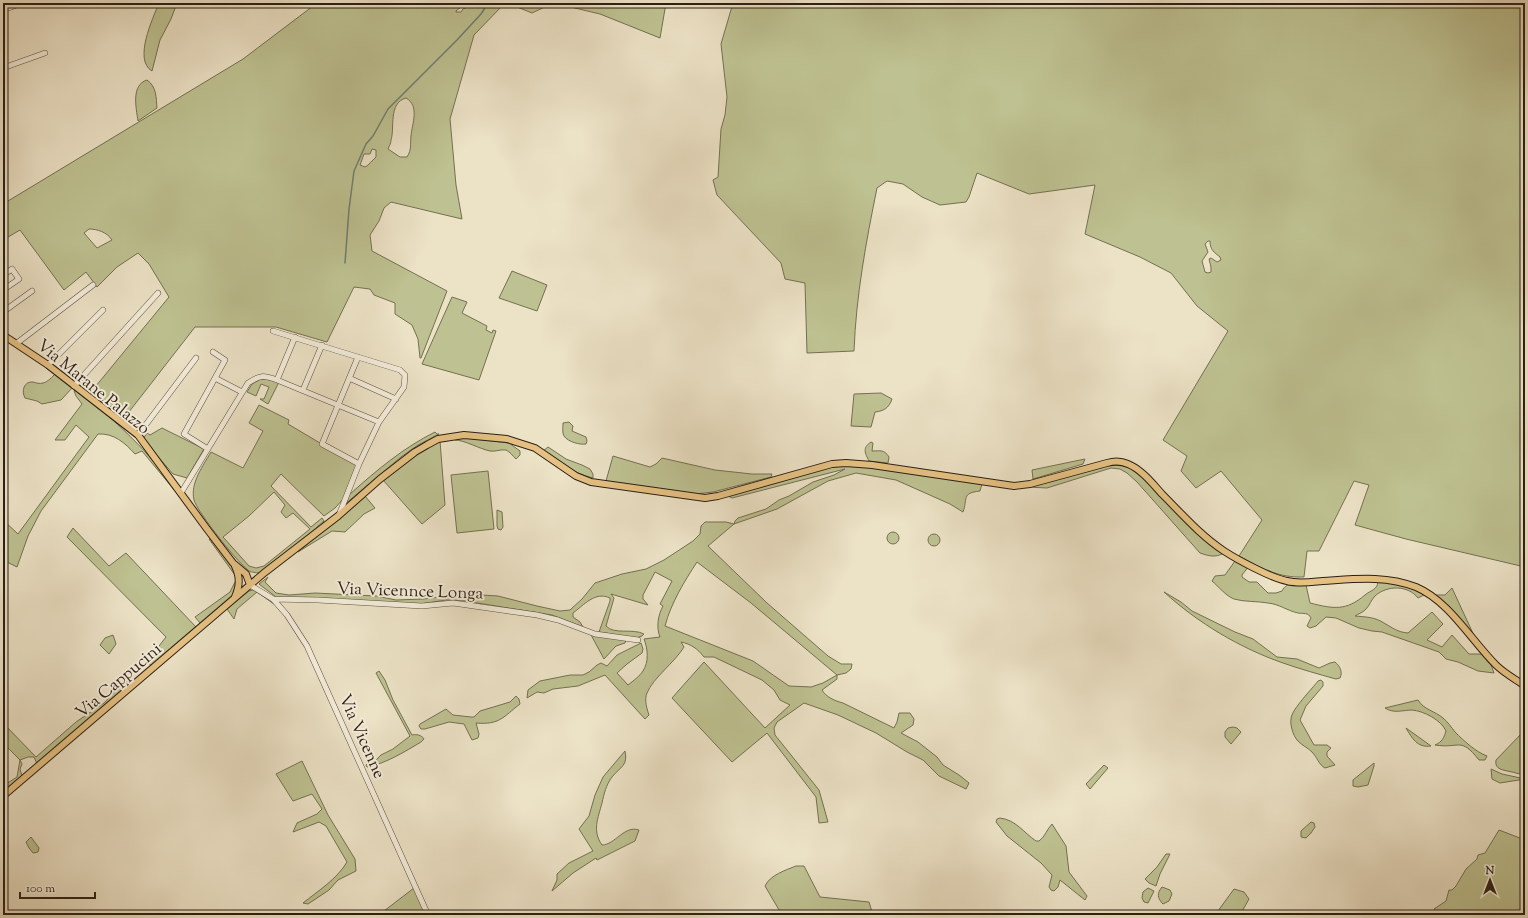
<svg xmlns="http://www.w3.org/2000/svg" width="1528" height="918" font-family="'Sorts Mill Goudy',serif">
<rect width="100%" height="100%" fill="#ece2c6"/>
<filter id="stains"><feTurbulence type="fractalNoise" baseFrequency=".005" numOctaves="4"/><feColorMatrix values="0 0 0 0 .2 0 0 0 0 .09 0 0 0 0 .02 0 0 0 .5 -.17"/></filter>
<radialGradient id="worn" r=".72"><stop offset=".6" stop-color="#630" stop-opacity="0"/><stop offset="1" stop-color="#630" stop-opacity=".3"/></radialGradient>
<path fill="#bec191" stroke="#747052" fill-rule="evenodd" d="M 159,3 L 177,3 L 171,19 L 160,40 L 152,71 C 133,60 153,18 159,3 Z
M 317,3 L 461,3 L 461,7 L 456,11 L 456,12 L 461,12 L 463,9 L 470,6 L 471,3 L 505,3 L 474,35 L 450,119 L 456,185 L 462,219 L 391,202 L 384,208 L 379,221 L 370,235 L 372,251 L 447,291 L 421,358 L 420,358 L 418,339 L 412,325 L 395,314 L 395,303 L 374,295 L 370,289 L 354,287 L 327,342 L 276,327 L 195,327 L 125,417 L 91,392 L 169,297 L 149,264 L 138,253 L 117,267 L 97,287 L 86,272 L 64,290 L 20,230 L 3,240 L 3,204 L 243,59 ZM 406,98 C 420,106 412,124 411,136 C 410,145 412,149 407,157 L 400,157 L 388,149 C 389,146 391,144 391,140 C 395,128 388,103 406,98 ZM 372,149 L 376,150 L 376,157 L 368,165 L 365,167 L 360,165 L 364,154 L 370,154 ZM 89,229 C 97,229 107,232 112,240 L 97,248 L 84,233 Z
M 507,3 L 666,3 L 660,38 L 600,14 L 558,4 L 549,5 L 532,13 Z
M 733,3 L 1525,3 L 1525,567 L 1406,539 L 1355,525 L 1369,485 L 1354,481 L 1319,551 L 1307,551 L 1304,577 C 1278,578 1261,568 1239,556 L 1262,520 L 1221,471 L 1196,488 L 1181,471 L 1187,456 L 1163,440 L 1228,331 L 1197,306 L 1171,273 L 1140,257 L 1085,234 L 1095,185 L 1029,194 L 977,173 L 969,197 L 966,202 L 940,205 L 922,197 L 903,184 L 887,181 L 877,188 C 866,242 856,296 854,351 L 807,353 L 805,283 L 785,279 L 781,263 L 717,195 L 713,180 L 718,177 L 721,129 L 725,115 L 727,97 L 721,44 ZM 1208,241 L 1210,241 C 1210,250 1214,252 1220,257 L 1221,260 L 1217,262 L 1211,258 L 1209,259 L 1211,267 L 1211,272 L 1208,273 L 1205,272 L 1202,261 L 1208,252 L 1205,244 Z
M 147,80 C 157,87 156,98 157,108 L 138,121 C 136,107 131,85 147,80 Z
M 512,271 L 547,285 L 537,311 L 499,298 Z
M 452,297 L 467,302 L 462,313 L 487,326 L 486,330 L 492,333 L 493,330 L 496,331 L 479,380 L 422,364 Z
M 56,373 L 73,387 L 61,400 L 42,404 L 37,401 L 25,398 C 21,391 24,381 33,382 C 37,383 39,384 43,383 C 48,382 52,377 56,373 Z
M 261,379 L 266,379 L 279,382 L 268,404 L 260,399 L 264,399 L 269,387 L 261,384 L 256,396 L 247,392 L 252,384 Z
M 77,389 C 113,420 150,450 175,491 L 142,451 L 135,454 C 125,443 114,433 98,434 L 41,511 L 28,536 L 17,567 L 3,560 L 3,520 L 18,534 L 89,437 L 76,425 L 65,440 L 55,440 L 82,404 L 76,396 L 74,391 Z
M 881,393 L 892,399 C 889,408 884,411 875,412 L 871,427 L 851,426 L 854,394 Z
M 259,405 L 289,420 L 288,424 L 357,465 L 344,498 L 335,508 L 324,516 L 281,474 L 271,486 L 311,527 L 322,518 L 324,521 C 315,529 268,571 260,573 C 258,573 252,572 251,572 C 241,568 196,510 194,500 C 190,483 203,466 211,452 L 243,468 L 263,431 L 249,423 ZM 274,492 L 285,505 L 281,512 L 286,518 L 293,513 L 310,529 L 264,566 L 256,568 L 249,566 L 223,537 L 249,516 Z
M 569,422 L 573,426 L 572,431 L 586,437 L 587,441 L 586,444 C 580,445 568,442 564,436 C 562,433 563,427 563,423 Z
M 162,428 L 204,449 L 187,478 L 173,474 L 143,439 L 147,433 L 150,435 Z
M 435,432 L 437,434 L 439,434 L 418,445 L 401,457 L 344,505 L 351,488 L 350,494 C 377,470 403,448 435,432 Z
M 459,437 L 509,443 L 520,451 L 520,455 L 516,459 C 513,456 510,452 506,450 C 501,449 495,452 490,451 C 480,449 464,440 455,440 Z
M 440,441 L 445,505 L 422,524 L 383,480 C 398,468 422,445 440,441 Z
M 871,442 L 873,443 L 872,451 C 880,451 884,449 889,457 L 888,463 L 869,461 C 865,453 862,448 871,442 Z
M 548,447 L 566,459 L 582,465 L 590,469 L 593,474 L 593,478 C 573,473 559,463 543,451 Z
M 613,456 L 650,467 L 656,464 L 662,458 L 715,470 L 752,474 L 772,474 L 771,477 L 767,478 L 713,492 L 695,494 L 606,481 Z
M 1085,459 L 1083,464 L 1033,479 L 1032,470 Z
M 1116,462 L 1134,469 L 1202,538 L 1224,553 C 1215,558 1209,556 1200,553 L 1137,482 L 1127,473 L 1120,469 L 1111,468 L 1047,488 L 1027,487 Z
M 849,465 L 853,467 L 855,465 L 982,484 L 980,491 C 961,493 968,499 963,512 L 950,504 L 896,480 L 856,473 L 828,481 L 777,509 L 734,524 L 708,546 L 767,603 L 828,656 L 841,664 L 852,664 L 851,669 L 846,673 L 837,675 L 837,679 L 822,690 C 826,697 835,701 843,703 L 894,728 L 897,722 L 899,713 L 910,713 L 914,719 L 913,725 L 901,733 L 918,742 L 937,757 L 943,765 L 959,775 L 969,783 L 966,789 L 939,776 L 923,760 L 907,752 L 876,733 L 838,715 L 804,703 L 777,722 L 774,728 L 775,735 L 819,790 L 828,822 L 819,823 L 816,797 L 767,733 L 732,762 L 672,698 L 704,662 L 765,728 L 790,705 L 780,700 L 774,690 L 762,680 L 714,657 L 704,657 C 698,649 691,644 681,642 L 684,647 C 675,662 653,678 647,693 C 644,700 647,709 649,715 L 645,719 L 605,675 L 578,686 L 553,689 L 544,693 L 537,692 L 527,698 L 528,690 L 540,681 L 570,675 L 583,675 L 589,672 L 597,665 L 601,663 L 607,666 L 617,655 L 641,643 L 643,649 L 642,653 L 627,664 L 617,673 L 628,685 C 633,681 640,676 643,671 C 649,662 648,649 644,639 L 660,637 C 656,627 658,615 663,606 L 660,604 L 672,581 L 655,572 L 643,595 L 643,599 L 648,605 L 611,594 L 614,598 L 606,626 C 614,635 633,628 644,634 L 642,636 L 636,638 L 599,632 L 610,601 L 610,598 C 595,591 584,605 573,613 L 573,617 L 580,622 L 583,627 L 552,615 L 465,601 L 446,600 L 420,604 L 276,597 L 259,584 L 268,577 L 265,582 L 276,593 L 289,595 L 315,593 L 376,596 L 396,600 L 423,599 L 466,594 L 498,596 L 537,606 L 560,611 L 570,610 L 582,599 L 595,583 L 622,574 L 646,569 L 664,560 L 693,541 L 700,534 L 701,526 L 705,522 L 726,522 L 734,524 L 735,521 L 738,518 L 766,509 L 779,500 L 789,496 L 813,482 L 834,475 L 845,469 L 732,498 L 728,496 L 826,467 ZM 697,562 L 751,603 L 837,675 L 823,683 L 811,687 L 789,686 L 753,661 L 665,626 C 671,603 684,582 697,562 Z
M 488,471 L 494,529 L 457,533 L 451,475 Z
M 365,496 L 375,508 L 364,514 L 345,532 L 332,531 L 298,552 Z
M 497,510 L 502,512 L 503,527 L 501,530 L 498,529 L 497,526 Z
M 73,528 L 109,566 L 126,553 L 196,627 L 152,666 L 148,663 L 150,662 L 159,646 L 166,637 L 67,537 Z
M887 538a6 6 0 1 1 12 0a6 6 0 1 1-12 0Z
M928 540a6 6 0 1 1 12 0a6 6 0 1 1-12 0Z
M 212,537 L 234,566 L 238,577 L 234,596 L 201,624 L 195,617 L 230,592 L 237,578 L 209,539 Z
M 1235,561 L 1249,566 L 1242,575 L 1242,577 L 1249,582 L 1257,582 L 1268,593 L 1276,593 L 1282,591 C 1287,581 1296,584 1306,585 L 1310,603 C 1334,609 1346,611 1365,595 C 1371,590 1377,590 1378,582 C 1396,582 1409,585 1424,595 L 1418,598 C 1408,585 1387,585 1375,596 C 1371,600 1370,605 1366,609 C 1364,612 1358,614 1355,616 C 1366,617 1375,617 1384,623 C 1393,628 1397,632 1408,633 L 1432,612 L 1443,624 L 1427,640 L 1442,647 L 1452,635 L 1469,654 L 1482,654 L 1491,665 L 1494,673 L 1478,671 L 1458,662 L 1446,659 L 1439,652 L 1382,632 L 1372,631 L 1359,628 L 1336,618 L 1326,617 L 1316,626 L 1310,628 L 1307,626 L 1311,618 C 1308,612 1304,614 1298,613 C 1288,611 1279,604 1268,603 C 1257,601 1244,602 1234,599 C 1226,596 1218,586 1212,581 L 1215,576 L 1225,575 Z
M 1452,588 L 1477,642 L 1432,595 L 1445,595 Z
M 253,590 C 262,590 272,601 278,607 L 257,592 L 237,609 L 234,619 L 227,609 L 249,591 Z
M 1164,592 L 1181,602 L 1192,611 L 1235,632 L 1253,639 L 1277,657 L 1297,659 L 1319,668 L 1330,663 L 1335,662 C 1340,666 1343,672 1340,678 L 1336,679 C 1318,674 1300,669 1283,663 C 1240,648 1198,623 1164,592 Z
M 590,633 L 626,639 L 625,643 L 616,646 L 604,659 Z
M 113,635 L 116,644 L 109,654 L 100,645 L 105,638 Z
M 379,671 L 385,680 L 393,700 L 412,735 C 416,734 422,735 424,739 L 421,742 C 406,751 385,764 367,767 L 366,765 L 376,760 L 381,755 L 393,749 L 410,736 L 376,673 Z
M 132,679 L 134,681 L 37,764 L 34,757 L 28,757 L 20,760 L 22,764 L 20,769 L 22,776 L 3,793 L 3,786 L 17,777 L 20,760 L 3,743 L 3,723 L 36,757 L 76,722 L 104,703 L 122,684 Z
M 1321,680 L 1323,682 L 1323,686 L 1306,706 L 1300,720 L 1314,745 L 1327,745 L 1331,748 L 1327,752 L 1327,756 L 1335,765 L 1325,768 C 1319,765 1317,757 1312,752 C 1307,747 1301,745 1297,740 C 1293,735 1290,725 1291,719 C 1291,710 1312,689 1318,681 Z
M 516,696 L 519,699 L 520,704 C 503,717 500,725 476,723 L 479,734 L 478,738 L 472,740 L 464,724 L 449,722 L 425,729 L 421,729 L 419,726 L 420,724 L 446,709 L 453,715 L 471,717 L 474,717 L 480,711 L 510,702 Z
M 1418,700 C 1424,710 1435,711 1443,718 C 1448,722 1451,727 1455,732 C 1464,741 1476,752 1487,756 L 1485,760 L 1479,760 C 1460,736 1460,749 1435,745 C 1442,742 1444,738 1446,731 C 1441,720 1424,711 1412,710 C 1403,710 1394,714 1385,708 Z
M 1233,727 L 1237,728 L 1241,732 L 1231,744 L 1225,737 L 1225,732 L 1228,728 Z
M 1406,728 L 1431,746 C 1417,748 1412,738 1406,728 Z
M 1522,733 L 1525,734 L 1525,773 C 1520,775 1517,773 1512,772 C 1504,770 1494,770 1496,760 Z
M 625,751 C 628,766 621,766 612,777 C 606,785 604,794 602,803 C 598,818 592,831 602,845 C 615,845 624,825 639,830 L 635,841 L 597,860 L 596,858 L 573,873 L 552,891 L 557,880 L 557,874 L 569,863 L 593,851 L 579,829 L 589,816 L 595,795 L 603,777 Z
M 302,761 L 328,815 L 355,859 L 356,871 L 338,880 L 329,890 L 308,904 L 303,903 C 318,891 337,879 347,862 L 326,826 L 319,822 L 293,832 L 297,823 L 317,814 L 322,809 L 312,794 L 293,801 L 276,774 Z
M 1374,763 L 1374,766 L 1368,785 L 1358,787 L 1353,786 L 1353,780 Z
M 1104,765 L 1108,768 L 1090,789 L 1086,784 Z
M 1491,769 L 1502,774 L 1525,779 L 1500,783 L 1492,779 Z
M 1000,818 C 1016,820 1023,832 1036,841 L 1039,841 C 1045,837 1047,829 1052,824 L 1066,846 L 1069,872 L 1087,896 L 1085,900 C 1077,893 1068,887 1060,880 L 1058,887 L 1054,891 L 1051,890 L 1049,887 L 1052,875 L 1041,863 L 1007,836 L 996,822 L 997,819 Z
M 1311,822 L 1314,823 L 1315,827 L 1311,833 L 1306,838 L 1301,837 L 1301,831 Z
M 1499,830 L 1525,840 L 1525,910 L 1509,911 L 1509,915 L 1441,915 L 1434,909 L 1446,901 L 1449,890 L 1452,890 L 1456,886 L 1466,869 L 1477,859 L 1478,855 L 1485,853 Z
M 31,837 L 39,848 L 38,852 L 33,853 L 29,848 L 26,842 Z
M 1166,854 L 1170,854 L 1160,874 L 1156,886 L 1149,883 L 1145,879 L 1157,867 Z
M 796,866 L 804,866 L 820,897 L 869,902 L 873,915 L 782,915 L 765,886 C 770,875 786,870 796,866 Z
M 1162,887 L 1170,890 L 1172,894 L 1169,901 L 1163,904 C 1157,898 1157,893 1162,887 Z
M 414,888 L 426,915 L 387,915 L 384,911 Z
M 1148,888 L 1154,891 L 1148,903 L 1144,902 L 1142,898 L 1143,892 Z
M 1234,889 L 1244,892 L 1249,899 L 1240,915 L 1215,915 Z"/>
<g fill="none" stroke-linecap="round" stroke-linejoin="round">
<path stroke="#6d7e71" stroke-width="1.5" d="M 345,263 L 349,209 L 354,171 L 366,144 L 373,136 L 388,109 L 457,40 L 481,14 L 488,3"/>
<defs>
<path id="minor" d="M 3,10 L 22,3
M 3,68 L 45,53
M 3,275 L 12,269 L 19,279 L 3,290
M 3,312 L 32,291
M 273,331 L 400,370 L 405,375 L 404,387 L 379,422 L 359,464 L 339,515
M 17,343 L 93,285
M 358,357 L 322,444 L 359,464
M 48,365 L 103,310
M 215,378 L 242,392
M 349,378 L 396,399
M 277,380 L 295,337
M 74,386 L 158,293
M 303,390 L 322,345
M 138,435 L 196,358
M 208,449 L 184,434 L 225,360 L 213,352
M 181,493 L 248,383 C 260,375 263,375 277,380 L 379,422
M 250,585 L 273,599 L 287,615 L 307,646 L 428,915
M 273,599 L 318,600 L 422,606 L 453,603 L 537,615 L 558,620 L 595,634 L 638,640"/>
<path id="major" d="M 3,335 L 48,365 L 138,435 L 207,529 L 233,563 L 246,574 L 250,585
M 235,566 C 240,577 240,585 235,597
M 3,796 L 264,573 L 338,516 L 380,479 L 415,452 L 427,445 L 438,439 L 464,435 L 507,439 L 535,448 L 576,476 L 591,482 L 705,498 L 718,496 L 832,464 L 846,463 L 872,465 L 1014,486 L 1030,484 L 1107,463 C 1114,461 1121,461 1128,464 C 1141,469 1153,484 1162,494 C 1182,514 1200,535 1224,551 C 1238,560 1271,578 1287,581 C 1299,584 1311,582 1323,581 C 1355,579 1385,575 1416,587 C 1449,601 1471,640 1496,665 C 1504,673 1515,679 1525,686"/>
</defs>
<use href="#minor" stroke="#5b5040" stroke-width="6"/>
<use href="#major" stroke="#2b1f13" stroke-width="8"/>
<use href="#minor" stroke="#f3ecda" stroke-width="5"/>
<use href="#major" stroke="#e6c183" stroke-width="6"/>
</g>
<g text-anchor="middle" stroke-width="4" stroke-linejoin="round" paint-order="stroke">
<g font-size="17" fill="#2b1f13" stroke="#f3ecda">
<text transform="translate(94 386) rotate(39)" y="6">Via Marane Palazzo</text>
<text transform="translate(410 590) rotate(2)" y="6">Via Vicennce Longa</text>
<text transform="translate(118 680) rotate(-40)" y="6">Via Cappucini</text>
<text transform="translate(363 736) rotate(66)" y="6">Via Vicenne</text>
</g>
</g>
<rect width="1528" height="918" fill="none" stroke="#ece2c6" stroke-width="16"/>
<rect x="4" y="4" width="1520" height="910" fill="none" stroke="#2b1f13" stroke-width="2"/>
<rect x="8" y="8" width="1512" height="902" fill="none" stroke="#2b1f13"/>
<g transform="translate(1490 880)" stroke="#f3ecda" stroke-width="3" paint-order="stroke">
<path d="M0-3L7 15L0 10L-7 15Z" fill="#2b1f13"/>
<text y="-6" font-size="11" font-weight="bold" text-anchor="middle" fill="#2b1f13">N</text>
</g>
<path d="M20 892v6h75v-6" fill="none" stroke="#2b1f13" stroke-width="2"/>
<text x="26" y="892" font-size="12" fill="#2b1f13" stroke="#f3ecda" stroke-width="3" paint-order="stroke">100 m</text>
<rect width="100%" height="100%" filter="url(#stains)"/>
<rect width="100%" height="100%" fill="url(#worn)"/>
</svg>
